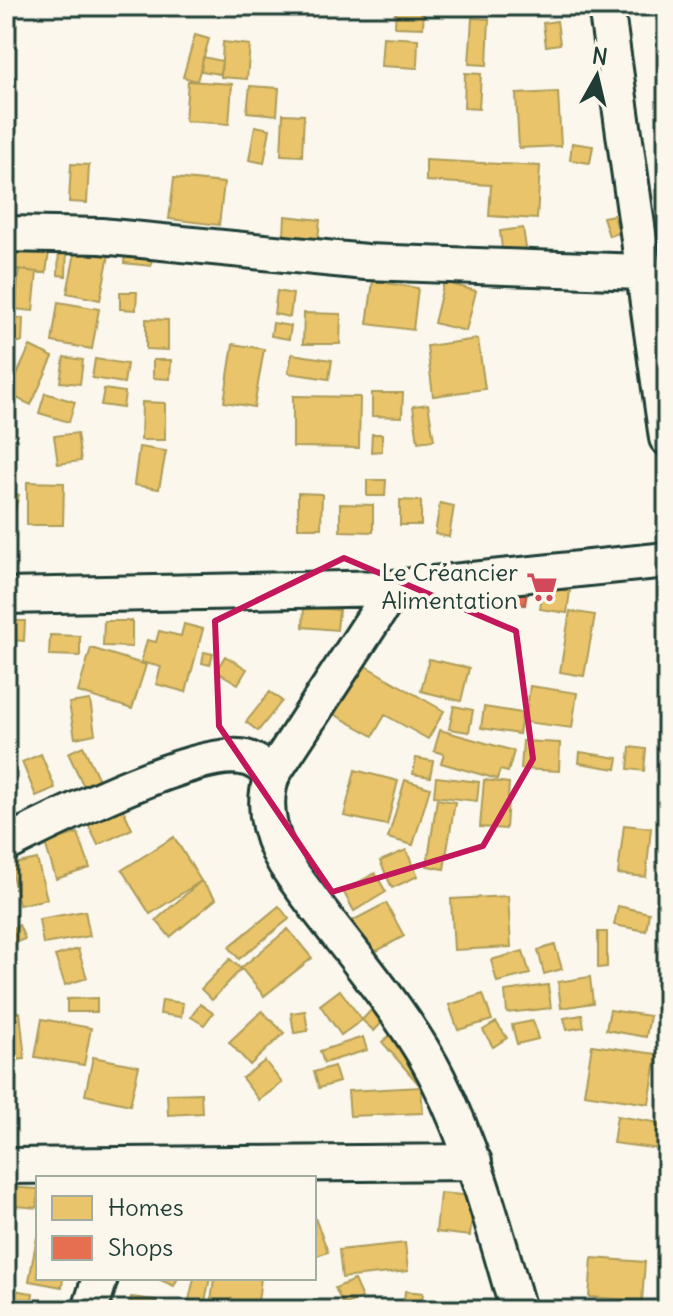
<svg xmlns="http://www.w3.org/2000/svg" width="673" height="1316" font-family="Delius,sans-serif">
<rect width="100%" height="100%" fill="#fbf7ec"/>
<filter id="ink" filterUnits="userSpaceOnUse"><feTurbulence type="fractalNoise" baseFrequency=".0125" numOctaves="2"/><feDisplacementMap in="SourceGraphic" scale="16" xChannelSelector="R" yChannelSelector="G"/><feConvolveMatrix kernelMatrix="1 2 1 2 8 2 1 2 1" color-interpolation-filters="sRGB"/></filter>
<g filter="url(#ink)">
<path fill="#e9c46a" stroke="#ac9c5a" stroke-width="2" d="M 396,6 L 424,7 L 423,28 L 395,27 Z
M 472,18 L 489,19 L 487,65 L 469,64 Z
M 557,21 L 560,44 L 546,46 L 543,23 Z
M 195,35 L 209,39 L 197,81 L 183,77 Z
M 383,37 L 418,39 L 417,68 L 381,66 Z
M 223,42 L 250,45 L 247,79 L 221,77 Z
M 203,57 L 222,61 L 220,74 L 201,71 Z
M 465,73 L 481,74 L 479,109 L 464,108 Z
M 188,81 L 232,84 L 229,124 L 185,121 Z
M 250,86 L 279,88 L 277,115 L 247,112 Z
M 558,92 L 561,146 L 519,148 L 516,94 Z
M 283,114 L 304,115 L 302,156 L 281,155 Z
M 255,126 L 270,129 L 264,163 L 249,160 Z
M 572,143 L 593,146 L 590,163 L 570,160 Z
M 426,160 L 540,166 L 537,219 L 489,216 L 491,185 L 426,181 Z
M 71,164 L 89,165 L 87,203 L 69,202 Z
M 174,178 L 224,183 L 219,225 L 169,219 Z
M 614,215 L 619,233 L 609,236 L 603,217 Z
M 285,216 L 320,220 L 318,239 L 284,236 Z
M 523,228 L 527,255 L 503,258 L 500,231 Z
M 59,245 L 67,245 L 66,276 L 58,275 Z
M 126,245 L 153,248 L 151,266 L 124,263 Z
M 13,248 L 49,252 L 46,273 L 10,269 Z
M 76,248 L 109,255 L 100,300 L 67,293 Z
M 19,269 L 37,272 L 33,311 L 15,309 Z
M 373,281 L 418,288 L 413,330 L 367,324 Z
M 444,282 L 476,291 L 466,331 L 434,323 Z
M 277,291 L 293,294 L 290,317 L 274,314 Z
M 120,292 L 137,292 L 136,310 L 120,309 Z
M 58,302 L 99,309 L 92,349 L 52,342 Z
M 304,313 L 341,314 L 340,344 L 303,344 Z
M 6,318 L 23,318 L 22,342 L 6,342 Z
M 146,319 L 168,320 L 168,350 L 146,349 Z
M 273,323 L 291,326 L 289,339 L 271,336 Z
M 478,339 L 485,389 L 433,396 L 427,346 Z
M 233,344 L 264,349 L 254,407 L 224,402 Z
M 30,346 L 53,357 L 31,405 L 8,394 Z
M 292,354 L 332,360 L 329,379 L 288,373 Z
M 64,357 L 83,360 L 80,384 L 60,382 Z
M 95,359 L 127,364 L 124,383 L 92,378 Z
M 153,360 L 171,360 L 170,379 L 153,378 Z
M 104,389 L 125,392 L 123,408 L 101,405 Z
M 45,393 L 75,402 L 69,422 L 39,413 Z
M 372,393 L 403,393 L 402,417 L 372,416 Z
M 293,396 L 360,397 L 359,448 L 293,447 Z
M 142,402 L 165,403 L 165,440 L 141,440 Z
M 428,404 L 434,440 L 418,442 L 413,406 Z
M 77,433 L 81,461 L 58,464 L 54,436 Z
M 372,434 L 382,434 L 382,451 L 371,452 Z
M 139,447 L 166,451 L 159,489 L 134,485 Z
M 367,480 L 386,480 L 385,496 L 367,496 Z
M 27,482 L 64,483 L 63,525 L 27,525 Z
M 6,491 L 19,495 L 11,523 L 6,522 Z
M 298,493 L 322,494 L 321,528 L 298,528 Z
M 400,500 L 421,501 L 421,525 L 400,525 Z
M 440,503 L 454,506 L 449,537 L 435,534 Z
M 340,504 L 373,505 L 373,532 L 340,531 Z
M 543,587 L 570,591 L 567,613 L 540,609 Z
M 304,607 L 339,610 L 337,630 L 303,627 Z
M 570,611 L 595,615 L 584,676 L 560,672 Z
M 12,621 L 25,621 L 24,641 L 11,640 Z
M 104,621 L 132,621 L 132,647 L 103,646 Z
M 184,624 L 203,629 L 186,692 L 156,684 L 161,667 L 141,662 L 147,640 L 156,642 L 159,631 L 181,636 Z
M 50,635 L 80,636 L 80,656 L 49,655 Z
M 91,648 L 146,665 L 132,709 L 78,692 Z
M 204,652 L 213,654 L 210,665 L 202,663 Z
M 225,656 L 247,669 L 238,684 L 216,671 Z
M 429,659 L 469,668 L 461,701 L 421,691 Z
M 362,664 L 444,711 L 428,739 L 385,715 L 373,736 L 334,714 Z
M 530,686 L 577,693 L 572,728 L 525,722 Z
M 270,692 L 282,701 L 258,731 L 246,722 Z
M 90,700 L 95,734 L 75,738 L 69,703 Z
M 454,706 L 473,710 L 469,732 L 449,729 Z
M 484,707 L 522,713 L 519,734 L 481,728 Z
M 440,730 L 514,751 L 508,772 L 500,770 L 497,779 L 441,763 L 444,754 L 434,751 Z
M 523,741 L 560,743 L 559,771 L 521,769 Z
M 83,746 L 102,786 L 87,793 L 68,753 Z
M 630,747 L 646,749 L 644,771 L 628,769 Z
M 580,752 L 618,758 L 616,769 L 579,763 Z
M 41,754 L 55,788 L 36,796 L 22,762 Z
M 416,758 L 433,761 L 430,777 L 413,774 Z
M 355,770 L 398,781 L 387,825 L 344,816 Z
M 436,777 L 479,782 L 477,801 L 434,796 Z
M 405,780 L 430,788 L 413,845 L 388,838 Z
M 484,780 L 509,783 L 506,829 L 480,827 Z
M 437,799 L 455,802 L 444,869 L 427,866 Z
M 120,802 L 132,829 L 98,845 L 85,818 Z
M 624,825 L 651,828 L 646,877 L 618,874 Z
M 78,833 L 90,868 L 56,879 L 45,843 Z
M 174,837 L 201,881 L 150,914 L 122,870 Z
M 406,850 L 418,876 L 392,888 L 380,861 Z
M 37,859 L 47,899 L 19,905 L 10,865 Z
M 375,873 L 386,892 L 354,911 L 343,891 Z
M 201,881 L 216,899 L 170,937 L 156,920 Z
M 508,896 L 511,947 L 454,950 L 451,899 Z
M 386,903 L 404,936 L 366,957 L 348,923 Z
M 279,906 L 289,919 L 239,959 L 229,947 Z
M 618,906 L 649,913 L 646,931 L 614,925 Z
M 85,911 L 90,936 L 43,944 L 39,919 Z
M 19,925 L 25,939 L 6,946 L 6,931 Z
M 288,929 L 312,958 L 264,996 L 241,968 Z
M 598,932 L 607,932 L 607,967 L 598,968 Z
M 667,940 L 667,976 L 661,975 Z
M 555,945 L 562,969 L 544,974 L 538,950 Z
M 78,949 L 87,978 L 65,985 L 55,956 Z
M 523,951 L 530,974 L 497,982 L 491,960 Z
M 230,959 L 241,969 L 212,1000 L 201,989 Z
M 590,977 L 593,1003 L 561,1008 L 558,982 Z
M 548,985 L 551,1008 L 507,1013 L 505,991 Z
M 340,990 L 362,1020 L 341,1035 L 320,1005 Z
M 483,994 L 492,1020 L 458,1030 L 449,1005 Z
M 97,998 L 97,1012 L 67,1012 L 67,999 Z
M 162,1000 L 183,1003 L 181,1017 L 160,1014 Z
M 200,1004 L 213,1013 L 204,1025 L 191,1017 Z
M 374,1007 L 386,1018 L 374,1031 L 362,1020 Z
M 610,1010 L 650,1016 L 646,1037 L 606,1030 Z
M 262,1011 L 284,1033 L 250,1065 L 229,1042 Z
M 305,1011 L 308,1031 L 294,1033 L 291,1013 Z
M 20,1012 L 25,1059 L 6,1061 L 6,1013 Z
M 582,1015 L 584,1027 L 567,1030 L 564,1018 Z
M 42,1019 L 91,1028 L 84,1065 L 35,1057 Z
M 533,1021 L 538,1039 L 517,1044 L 512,1025 Z
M 496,1022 L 507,1038 L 493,1047 L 483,1030 Z
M 397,1030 L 437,1077 L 423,1089 L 382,1042 Z
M 363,1037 L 367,1050 L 324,1063 L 320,1051 Z
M 592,1045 L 657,1054 L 649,1104 L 584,1094 Z
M 93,1057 L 139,1066 L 130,1105 L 85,1095 Z
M 265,1061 L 282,1083 L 259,1100 L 242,1078 Z
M 334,1066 L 339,1082 L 319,1088 L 314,1072 Z
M 421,1087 L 423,1113 L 350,1116 L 348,1091 Z
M 201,1093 L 202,1113 L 168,1115 L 167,1094 Z
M 617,1116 L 667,1124 L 667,1150 L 613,1143 Z
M 6,1187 L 38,1189 L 37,1208 L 6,1205 Z
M 440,1193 L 474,1196 L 470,1236 L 436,1232 Z
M 315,1218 L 328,1252 L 314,1257 L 314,1219 Z
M 37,1237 L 38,1278 L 63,1278 L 62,1287 L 29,1281 Z
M 405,1243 L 408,1271 L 342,1278 L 339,1250 Z
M 592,1258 L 645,1262 L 642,1301 L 589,1297 Z
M 156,1278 L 178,1278 L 174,1286 Z
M 194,1278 L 210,1278 L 203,1310 L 187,1309 Z
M 214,1278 L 261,1278 L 257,1310 L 210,1310 Z
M 354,1280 L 362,1298 L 343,1305 L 335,1288 Z
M 6,1289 L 33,1293 L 31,1310 L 6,1310 Z
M 405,1291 L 423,1293 L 421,1310 L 403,1310 Z
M 131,1297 L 156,1300 L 154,1310 L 130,1310 Z"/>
<path fill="#e76f51" stroke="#ab6048" stroke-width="2" d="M 513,585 L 528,586 L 525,605 L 511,604 Z"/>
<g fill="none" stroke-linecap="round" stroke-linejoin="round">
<defs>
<path id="street" d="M 606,6 L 667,438
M 6,234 L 101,236 L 366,262 L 641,272
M 394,588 L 273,773 C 259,808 272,846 293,875 C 338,938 405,1012 438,1079 C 475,1153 495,1232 518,1310
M 6,596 L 394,588 L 667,560
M 6,844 C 50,822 202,745 246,758 C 255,760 265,768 273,773
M 6,1166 L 474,1162
M 90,1310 L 100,1278"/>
</defs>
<use href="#street" stroke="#1f3d34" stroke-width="40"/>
<use href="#street" stroke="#fbf7ec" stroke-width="34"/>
</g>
</g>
<path fill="none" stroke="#c2185b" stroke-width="6" stroke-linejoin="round" d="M 344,558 L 516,631 L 533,759 L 483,846 L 332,892 L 219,726 L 215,621 Z"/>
<defs>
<symbol id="supermarket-bare" viewBox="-9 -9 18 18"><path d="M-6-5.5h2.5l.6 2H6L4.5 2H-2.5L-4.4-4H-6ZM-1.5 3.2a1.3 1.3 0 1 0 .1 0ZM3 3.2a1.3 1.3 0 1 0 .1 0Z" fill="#d1495b" stroke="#fbf7ec" stroke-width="2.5" paint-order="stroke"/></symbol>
</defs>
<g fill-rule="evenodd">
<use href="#supermarket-bare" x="520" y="565" width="44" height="44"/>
</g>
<g text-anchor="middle" stroke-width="8" stroke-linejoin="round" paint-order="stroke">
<g font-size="24" fill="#1f3d34" stroke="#fbf7ec" text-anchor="end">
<text x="518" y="581">Le Créancier<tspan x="518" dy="28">Alimentation</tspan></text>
</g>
</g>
<rect width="673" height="1316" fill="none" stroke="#fbf7ec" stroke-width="32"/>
<rect x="16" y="16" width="641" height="1284" fill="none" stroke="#1f3d34" stroke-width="3" filter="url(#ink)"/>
<rect x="36" y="1176" width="280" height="104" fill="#fbf7ec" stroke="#a3ada2" stroke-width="2"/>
<rect x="52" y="1196" width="40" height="24" fill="#e9c46a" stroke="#a3ada2" stroke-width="2"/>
<text x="108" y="1216" font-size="24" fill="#1f3d34">Homes</text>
<rect x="52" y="1236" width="40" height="24" fill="#e76f51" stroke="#a3ada2" stroke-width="2"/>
<text x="108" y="1256" font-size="24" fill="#1f3d34">Shops</text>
<g transform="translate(597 76) rotate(8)" stroke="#fbf7ec" stroke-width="6" paint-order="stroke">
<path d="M0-6L14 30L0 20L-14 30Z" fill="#1f3d34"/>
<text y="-12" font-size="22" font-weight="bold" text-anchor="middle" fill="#1f3d34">N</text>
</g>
</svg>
